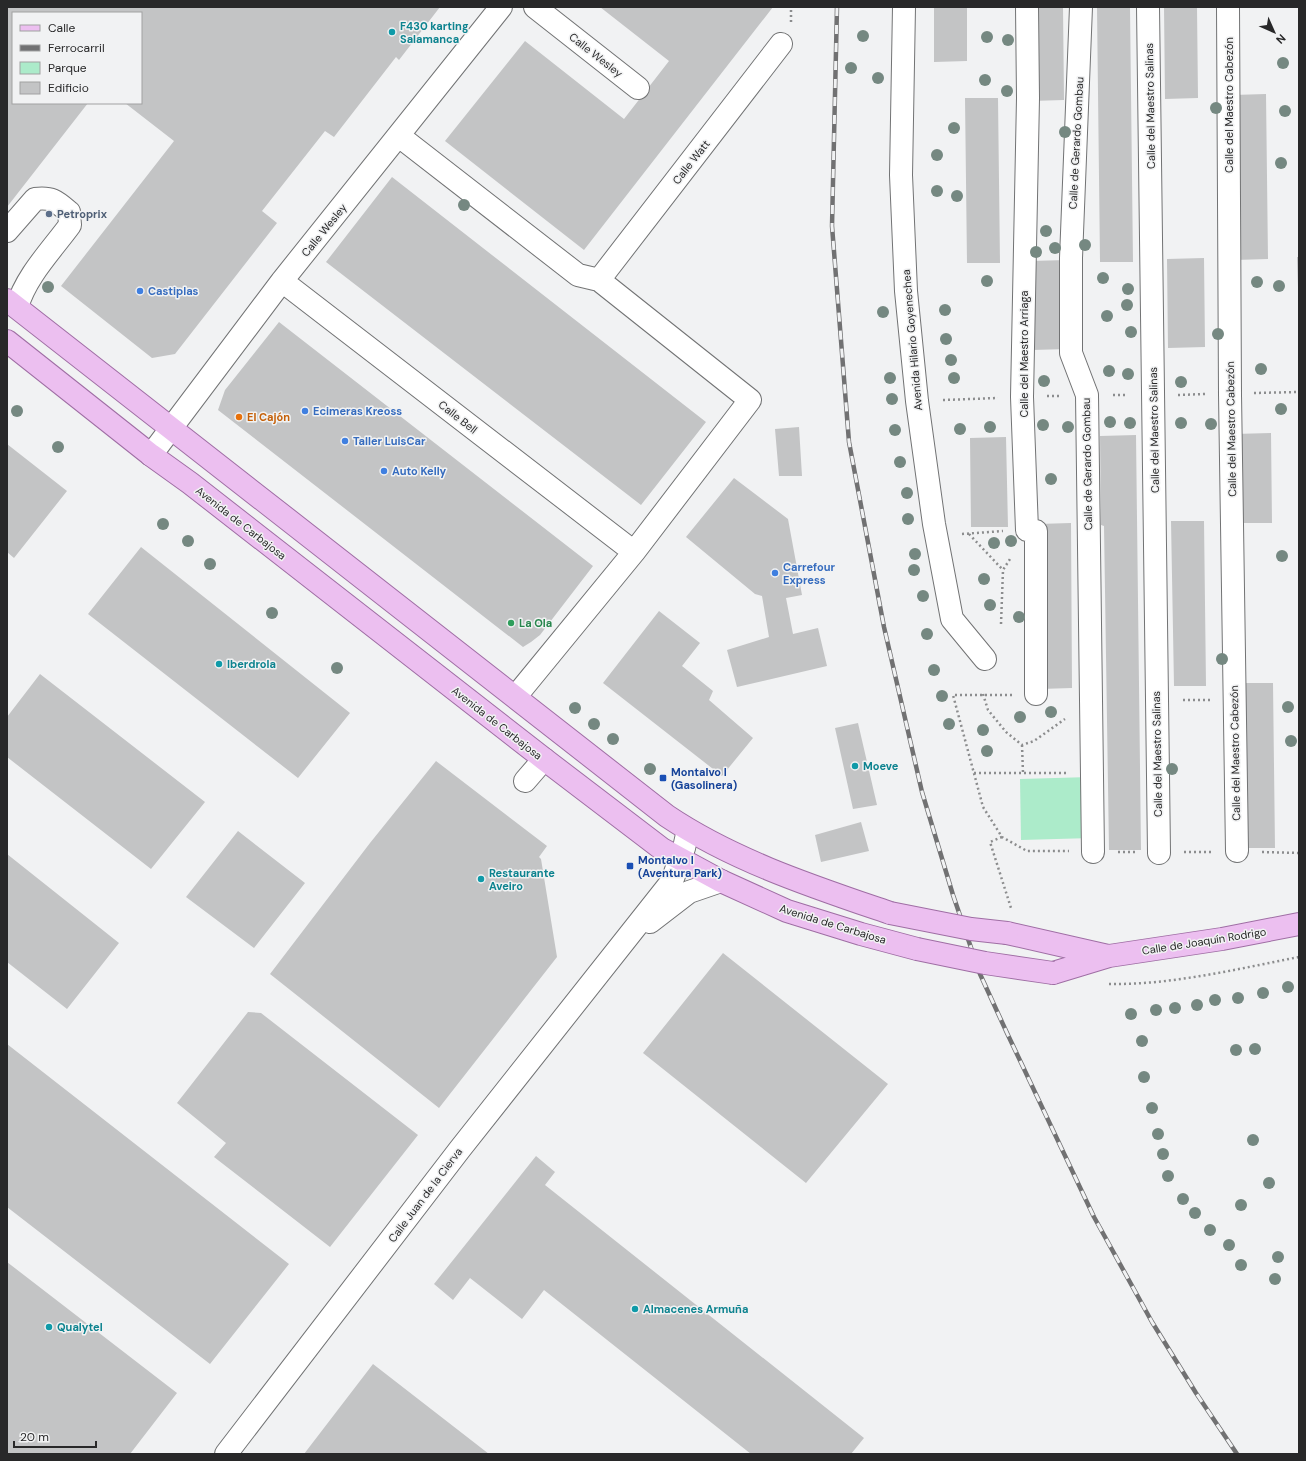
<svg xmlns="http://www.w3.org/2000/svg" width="1306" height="1461" font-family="'DM Sans',sans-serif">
<rect width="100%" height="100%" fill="#f1f2f3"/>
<path fill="#acebca" d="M 1090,777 L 1092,838 L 1021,840 L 1020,779 Z"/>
<path fill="#c3c4c5" d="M 7,7 L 440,7 L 399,60 L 396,57 L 334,137 L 325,131 L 262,211 L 277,223 L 175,354 L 152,358 L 61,286 L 174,141 L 125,103 L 141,103 L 141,13 L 13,13 L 13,103 L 88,103 L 7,207 Z
M 600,7 L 773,7 L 584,250 L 445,141 L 525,41 L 624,119 L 669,61 Z
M 934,7 L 967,7 L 967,61 L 934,62 Z
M 1030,7 L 1063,7 L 1064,100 L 1031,101 Z
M 1097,7 L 1130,7 L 1133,262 L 1100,262 Z
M 1164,7 L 1197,7 L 1198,98 L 1165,99 Z
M 1266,94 L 1268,259 L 1235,260 L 1233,95 Z
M 965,98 L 998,98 L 1000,263 L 967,263 Z
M 392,177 L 706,422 L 641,505 L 326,262 Z
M 1297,257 L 1299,257 L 1299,287 L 1298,287 Z
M 1204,258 L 1205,347 L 1168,348 L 1167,259 Z
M 1067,260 L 1068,349 L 1032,350 L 1030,261 Z
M 279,322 L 593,566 L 540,635 L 531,642 L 523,647 L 218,410 L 225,390 Z
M 799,427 L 802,476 L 779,476 L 775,429 Z
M 1271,433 L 1272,523 L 1236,523 L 1234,434 Z
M 1136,435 L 1141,850 L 1109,850 L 1104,526 L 1101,525 L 1100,436 Z
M 1006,437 L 1008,527 L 971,527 L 970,438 Z
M 7,444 L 67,491 L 14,558 L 7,552 Z
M 734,478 L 788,519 L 802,595 L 786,598 L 793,634 L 818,628 L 827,666 L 737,687 L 727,650 L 769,637 L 762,596 L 755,594 L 686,537 Z
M 1171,521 L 1204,521 L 1206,686 L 1174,686 Z
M 1071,523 L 1072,688 L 1040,689 L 1038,524 Z
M 141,547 L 350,713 L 298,778 L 88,614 Z
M 659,611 L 700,643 L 682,666 L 713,691 L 709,700 L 753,738 L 722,776 L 603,683 Z
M 40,674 L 205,802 L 151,869 L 7,757 L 7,717 Z
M 1240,683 L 1273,683 L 1275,848 L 1242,848 Z
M 858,723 L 877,805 L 853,809 L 835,728 Z
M 436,761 L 547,846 L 539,857 L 541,859 L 557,957 L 439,1108 L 270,974 L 370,843 Z
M 861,822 L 869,851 L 821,862 L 815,835 Z
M 238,831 L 305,883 L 254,948 L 186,897 Z
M 7,854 L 119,943 L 67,1009 L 7,962 Z
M 723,953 L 888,1084 L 806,1183 L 643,1053 Z
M 248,1012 L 261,1013 L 418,1135 L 330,1247 L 214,1157 L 226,1143 L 177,1103 Z
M 7,1044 L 289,1264 L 210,1364 L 7,1207 Z
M 536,1156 L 555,1172 L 545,1185 L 864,1438 L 851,1454 L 751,1454 L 544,1290 L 522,1319 L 470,1278 L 453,1300 L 434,1284 Z
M 7,1262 L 177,1393 L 130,1454 L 7,1454 Z
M 373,1364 L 489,1454 L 304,1454 Z"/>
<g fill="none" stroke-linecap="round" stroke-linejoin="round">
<defs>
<path id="minor" d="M 535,7 L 638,88
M 904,7 L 901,175 L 906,291 L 917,401 L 934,524 L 952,619 L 985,659
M 1027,7 L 1028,98 L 1022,397 L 1027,530 L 1036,531 L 1036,694
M 1081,7 L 1071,258 L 1071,353 L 1087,395 L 1093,852
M 1148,7 L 1159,853
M 1228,7 L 1230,394 L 1237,851
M 399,136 L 578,275 L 599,280 L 750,400 L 634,552 L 516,696
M 7,231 L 35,199 C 52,197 56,201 69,212 L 70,225 C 51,251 26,276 17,307
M 599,280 L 781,44
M 282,281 L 634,552
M 151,455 L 282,281 L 501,7
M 525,781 L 544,759
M 650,922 L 689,892 L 721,881
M 226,1454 L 460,1149 L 672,881 L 684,848 L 688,830"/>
<path id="major" d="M 7,300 L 667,816 C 734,861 814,887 890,913
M 7,341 L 151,455 L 190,483 L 544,759 L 662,849 L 721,881 L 787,911 L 861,934 L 917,949
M 1007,933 L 1108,956
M 1053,973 L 1109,956 L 1222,939 L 1299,924"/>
</defs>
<use href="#minor" stroke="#727374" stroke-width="24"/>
<use href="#major" stroke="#9f6ea4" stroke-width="24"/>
<path stroke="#8c8d8e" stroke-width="2.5" stroke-dasharray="2 3" stroke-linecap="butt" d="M 791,22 L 791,7
M 1254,393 L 1299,392
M 1113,395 L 1128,395
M 1178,395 L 1205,394
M 1047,396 L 1062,396
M 943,400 L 998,398
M 962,534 L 1003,531
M 969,534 L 1003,570
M 1001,624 L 1003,570 L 1010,559
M 983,694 L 988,710 L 1006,732 L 1022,745 L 1034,741 L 1065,719
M 1012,695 L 953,695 L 983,807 L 1002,837 L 1027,851 L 1069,851
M 1183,700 L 1210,700
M 1022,745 L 1023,773
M 974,773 L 1068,773
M 1002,837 L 990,842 L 1011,908
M 1118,852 L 1135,852
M 1184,852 L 1213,852
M 1262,852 L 1299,853
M 1109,984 C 1172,985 1237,969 1299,957"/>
<use href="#minor" stroke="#fff" stroke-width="22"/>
<use href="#major" stroke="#ecbff0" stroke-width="22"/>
<defs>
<path id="rail" d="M 837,7 L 832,226 L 849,442 L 884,627 L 922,792 L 953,895 L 980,974 L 1007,1033 L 1094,1217 L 1152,1322 L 1196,1393 L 1237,1454"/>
</defs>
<use href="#rail" stroke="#717172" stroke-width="4.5"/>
<use href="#rail" stroke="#f1f2f3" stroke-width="3" stroke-dasharray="9" stroke-linecap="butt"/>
<defs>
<path id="major-bridge" d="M 890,913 L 971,929 L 1007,933
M 917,949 L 985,963 L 1053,973"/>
</defs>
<use href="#major-bridge" stroke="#9f6ea4" stroke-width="24" stroke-linecap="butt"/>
<use href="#major-bridge" stroke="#ecbff0" stroke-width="22"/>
</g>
<g fill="#758881">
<circle cx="863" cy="36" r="6"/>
<circle cx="987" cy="37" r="6"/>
<circle cx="1008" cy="40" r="6"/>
<circle cx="1283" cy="63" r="6"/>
<circle cx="851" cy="68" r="6"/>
<circle cx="878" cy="78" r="6"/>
<circle cx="985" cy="80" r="6"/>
<circle cx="1007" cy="91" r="6"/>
<circle cx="1216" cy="108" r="6"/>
<circle cx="1285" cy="111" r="6"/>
<circle cx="954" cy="128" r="6"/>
<circle cx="1065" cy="132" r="6"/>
<circle cx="937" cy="155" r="6"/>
<circle cx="1281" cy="163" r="6"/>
<circle cx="937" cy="191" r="6"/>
<circle cx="957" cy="196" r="6"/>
<circle cx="464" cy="205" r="6"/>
<circle cx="1046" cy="231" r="6"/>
<circle cx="1085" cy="245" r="6"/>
<circle cx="1055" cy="248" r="6"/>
<circle cx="1036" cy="252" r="6"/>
<circle cx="1103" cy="278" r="6"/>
<circle cx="987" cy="281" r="6"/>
<circle cx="1257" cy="282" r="6"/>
<circle cx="1279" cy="286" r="6"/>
<circle cx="48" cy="287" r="6"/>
<circle cx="1128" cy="289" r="6"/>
<circle cx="1127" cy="305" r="6"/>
<circle cx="945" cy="310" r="6"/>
<circle cx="883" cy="312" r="6"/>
<circle cx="1107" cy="316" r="6"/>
<circle cx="1131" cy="332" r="6"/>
<circle cx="1218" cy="334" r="6"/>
<circle cx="946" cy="339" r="6"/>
<circle cx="951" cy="360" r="6"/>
<circle cx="1261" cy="369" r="6"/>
<circle cx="1109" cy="371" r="6"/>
<circle cx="1128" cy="374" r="6"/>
<circle cx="890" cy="378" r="6"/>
<circle cx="954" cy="378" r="6"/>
<circle cx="1044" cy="381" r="6"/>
<circle cx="1181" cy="382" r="6"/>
<circle cx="892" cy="399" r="6"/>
<circle cx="1281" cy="409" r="6"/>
<circle cx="17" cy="411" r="6"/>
<circle cx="1110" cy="422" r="6"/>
<circle cx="1130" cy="423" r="6"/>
<circle cx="1181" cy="423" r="6"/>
<circle cx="1211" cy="424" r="6"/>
<circle cx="1043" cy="425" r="6"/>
<circle cx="990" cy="427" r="6"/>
<circle cx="1068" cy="427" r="6"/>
<circle cx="960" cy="429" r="6"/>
<circle cx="895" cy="430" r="6"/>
<circle cx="58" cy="447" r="6"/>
<circle cx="900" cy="462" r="6"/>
<circle cx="1051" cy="479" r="6"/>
<circle cx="907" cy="493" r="6"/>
<circle cx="908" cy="519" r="6"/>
<circle cx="163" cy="524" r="6"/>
<circle cx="188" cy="541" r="6"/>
<circle cx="1011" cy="541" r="6"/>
<circle cx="994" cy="543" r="6"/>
<circle cx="915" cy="554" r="6"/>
<circle cx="1282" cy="556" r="6"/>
<circle cx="210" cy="564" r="6"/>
<circle cx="914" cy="570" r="6"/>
<circle cx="984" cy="579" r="6"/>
<circle cx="923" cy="596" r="6"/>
<circle cx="990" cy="605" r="6"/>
<circle cx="272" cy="613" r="6"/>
<circle cx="1019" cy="617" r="6"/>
<circle cx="927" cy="634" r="6"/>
<circle cx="1222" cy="659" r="6"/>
<circle cx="337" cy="668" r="6"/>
<circle cx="934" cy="670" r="6"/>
<circle cx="942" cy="696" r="6"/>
<circle cx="1288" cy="707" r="6"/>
<circle cx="575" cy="708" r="6"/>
<circle cx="1051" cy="712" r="6"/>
<circle cx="1020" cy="717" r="6"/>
<circle cx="594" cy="724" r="6"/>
<circle cx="949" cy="724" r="6"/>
<circle cx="983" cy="730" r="6"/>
<circle cx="613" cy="739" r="6"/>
<circle cx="1291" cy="741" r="6"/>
<circle cx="987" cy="751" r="6"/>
<circle cx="650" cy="769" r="6"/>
<circle cx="1172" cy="769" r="6"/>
<circle cx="1288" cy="987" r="6"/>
<circle cx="1263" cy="993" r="6"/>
<circle cx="1238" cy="998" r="6"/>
<circle cx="1215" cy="1000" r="6"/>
<circle cx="1197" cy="1005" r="6"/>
<circle cx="1175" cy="1008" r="6"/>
<circle cx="1156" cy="1010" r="6"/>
<circle cx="1131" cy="1014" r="6"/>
<circle cx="1142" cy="1041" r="6"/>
<circle cx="1255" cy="1049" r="6"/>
<circle cx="1236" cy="1050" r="6"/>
<circle cx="1144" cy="1077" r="6"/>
<circle cx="1152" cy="1108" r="6"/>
<circle cx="1158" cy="1134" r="6"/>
<circle cx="1253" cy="1140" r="6"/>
<circle cx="1163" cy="1154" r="6"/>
<circle cx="1168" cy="1176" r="6"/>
<circle cx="1269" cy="1183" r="6"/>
<circle cx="1183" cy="1199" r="6"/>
<circle cx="1241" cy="1205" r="6"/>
<circle cx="1195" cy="1213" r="6"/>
<circle cx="1210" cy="1230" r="6"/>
<circle cx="1229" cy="1245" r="6"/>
<circle cx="1278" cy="1257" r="6"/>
<circle cx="1241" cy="1265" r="6"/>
<circle cx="1275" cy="1279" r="6"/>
</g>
<g fill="#0f9aa8" stroke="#f1f2f3" stroke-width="1.5">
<circle cx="392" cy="32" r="4"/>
<circle cx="219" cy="664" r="4"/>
<circle cx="855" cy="766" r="4"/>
<circle cx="481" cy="879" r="4"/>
<circle cx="635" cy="1309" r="4"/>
<circle cx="49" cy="1327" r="4"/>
</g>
<circle fill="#5c6f8a" stroke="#f1f2f3" stroke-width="1.5" cx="49" cy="214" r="4"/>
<g fill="#3f7fe0" stroke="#f1f2f3" stroke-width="1.5">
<circle cx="140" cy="291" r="4"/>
<circle cx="305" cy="411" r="4"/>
<circle cx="345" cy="441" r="4"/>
<circle cx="384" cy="471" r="4"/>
<circle cx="775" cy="573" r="4"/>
</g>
<circle fill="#e8710a" stroke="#f1f2f3" stroke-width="1.5" cx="239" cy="417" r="4"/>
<circle fill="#2e9e5b" stroke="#f1f2f3" stroke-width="1.5" cx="511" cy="623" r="4"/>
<g fill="#1a4fb4" stroke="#f1f2f3" stroke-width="1.5">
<rect x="659" y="774" width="8" height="8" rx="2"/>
<rect x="626" y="862" width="8" height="8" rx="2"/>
</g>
<g text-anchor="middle" stroke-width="3" stroke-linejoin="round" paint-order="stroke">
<g font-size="11" font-weight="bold" fill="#0d838f" stroke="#f1f2f3" text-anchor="start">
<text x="400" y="30">F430 karting<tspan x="400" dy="13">Salamanca</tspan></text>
<text x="227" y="668">Iberdrola</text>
<text x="863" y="770">Moeve</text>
<text x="489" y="877">Restaurante<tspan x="489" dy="13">Aveiro</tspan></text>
<text x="643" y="1313">Almacenes Armuña</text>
<text x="57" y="1331">Qualytel</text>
</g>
<g font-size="11" fill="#282829" stroke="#f1f2f3">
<text transform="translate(596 55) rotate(38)" y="4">Calle Wesley</text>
<text transform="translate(1229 105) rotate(-90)" y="4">Calle del Maestro Cabezón</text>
<text transform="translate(1150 106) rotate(-91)" y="4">Calle del Maestro Salinas</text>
<text transform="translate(1076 143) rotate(-87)" y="4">Calle de Gerardo Gombau</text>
<text transform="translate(691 162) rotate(-52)" y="4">Calle Watt</text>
<text transform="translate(324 230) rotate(-51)" y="4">Calle Wesley</text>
<text transform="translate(912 340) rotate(-95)" y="4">Avenida Hilario Goyenechea</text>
<text transform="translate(1024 354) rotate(-90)" y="4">Calle del Maestro Arriaga</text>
<text transform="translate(458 417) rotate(38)" y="4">Calle Bell</text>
<text transform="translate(1231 429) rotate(-91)" y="4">Calle del Maestro Cabezón</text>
<text transform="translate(1154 430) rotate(-91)" y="4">Calle del Maestro Salinas</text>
<text transform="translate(1087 464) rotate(-91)" y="4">Calle de Gerardo Gombau</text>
<text transform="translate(241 523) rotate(38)" y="4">Avenida de Carbajosa</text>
<text transform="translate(497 723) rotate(38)" y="4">Avenida de Carbajosa</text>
<text transform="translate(1235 753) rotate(-91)" y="4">Calle del Maestro Cabezón</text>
<text transform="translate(1157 754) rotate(-91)" y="4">Calle del Maestro Salinas</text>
<text transform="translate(833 924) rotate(17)" y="4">Avenida de Carbajosa</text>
<text transform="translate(1204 941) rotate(-9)" y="4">Calle de Joaquín Rodrigo</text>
<text transform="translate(425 1195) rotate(-53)" y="4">Calle Juan de la Cierva</text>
</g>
<g font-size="11" font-weight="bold" fill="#4e5e75" stroke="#f1f2f3" text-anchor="start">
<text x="57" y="218">Petroprix</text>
</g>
<g font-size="11" font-weight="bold" fill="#366cbe" stroke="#f1f2f3" text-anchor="start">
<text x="148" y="295">Castiplas</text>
<text x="313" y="415">Ecimeras Kreoss</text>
<text x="353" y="445">Taller LuisCar</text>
<text x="392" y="475">Auto Kelly</text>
<text x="783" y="571">Carrefour<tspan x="783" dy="13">Express</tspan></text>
</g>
<g font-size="11" font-weight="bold" fill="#c56008" stroke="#f1f2f3" text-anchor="start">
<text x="247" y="421">El Cajón</text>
</g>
<g font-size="11" font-weight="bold" fill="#27864d" stroke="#f1f2f3" text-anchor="start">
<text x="519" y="627">La Ola</text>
</g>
<g font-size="11" font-weight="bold" fill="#164399" stroke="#f1f2f3" text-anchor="start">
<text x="671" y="776">Montalvo I<tspan x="671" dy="13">(Gasolinera)</tspan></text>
<text x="638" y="864">Montalvo I<tspan x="638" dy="13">(Aventura Park)</tspan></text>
</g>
</g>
<rect width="1306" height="1461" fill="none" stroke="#282829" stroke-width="16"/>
<rect x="12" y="12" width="130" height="92" fill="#f1f2f3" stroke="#a1a1a2"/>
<rect x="20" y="25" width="20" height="6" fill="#ecbff0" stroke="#a1a1a2"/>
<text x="48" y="32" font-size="12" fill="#282829">Calle</text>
<rect x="20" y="45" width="20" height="6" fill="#717172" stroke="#a1a1a2"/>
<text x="48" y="52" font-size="12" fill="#282829">Ferrocarril</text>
<rect x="20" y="62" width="20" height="12" fill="#acebca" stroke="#a1a1a2"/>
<text x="48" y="72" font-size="12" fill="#282829">Parque</text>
<rect x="20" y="82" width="20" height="12" fill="#c3c4c5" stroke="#a1a1a2"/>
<text x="48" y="92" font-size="12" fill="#282829">Edificio</text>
<g transform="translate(1274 32) rotate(135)" stroke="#f1f2f3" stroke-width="3" paint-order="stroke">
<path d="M0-3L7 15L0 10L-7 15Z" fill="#282829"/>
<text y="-6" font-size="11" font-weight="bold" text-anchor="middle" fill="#282829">N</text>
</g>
<path d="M14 1441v6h82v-6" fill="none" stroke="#282829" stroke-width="2"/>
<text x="20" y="1441" font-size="12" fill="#282829" stroke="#f1f2f3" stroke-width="3" paint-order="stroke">20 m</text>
</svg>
